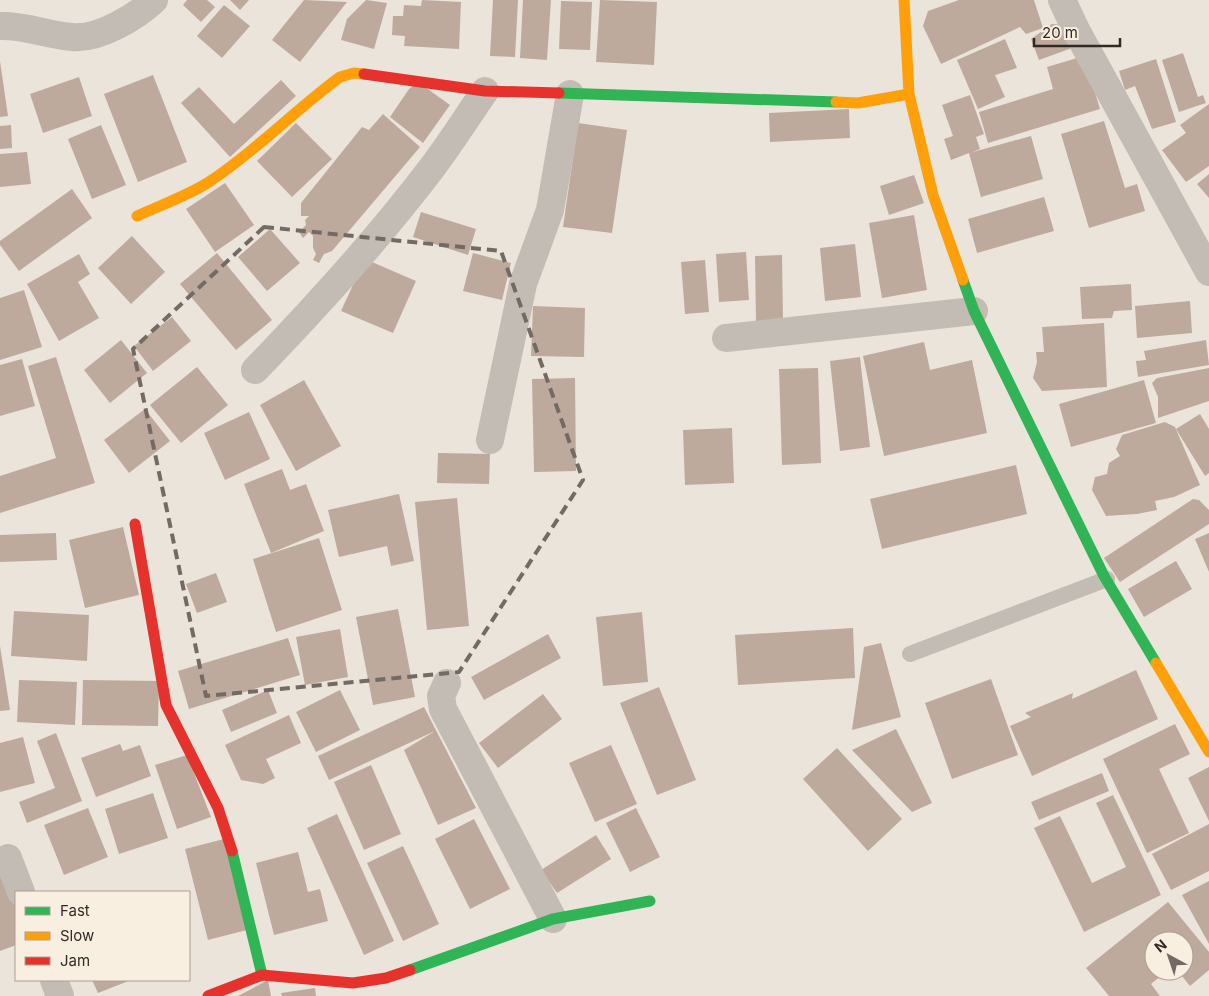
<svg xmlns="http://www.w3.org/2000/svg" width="1209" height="996" font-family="Inter,sans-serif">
<rect width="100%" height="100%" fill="#ebe4db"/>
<path fill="#bea99d" d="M 187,0 L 207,0 L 215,7 L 201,22 L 183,5 Z
M 230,0 L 249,0 L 240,10 Z
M 304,0 L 347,2 L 300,62 L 272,40 Z
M 366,0 L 387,3 L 374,49 L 341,40 L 347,19 Z
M 422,0 L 461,2 L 459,49 L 404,46 L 405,36 L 392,35 L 393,16 L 403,16 L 404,5 L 421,6 Z
M 493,0 L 518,0 L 515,57 L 490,56 Z
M 523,0 L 551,0 L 547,60 L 520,58 Z
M 600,0 L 657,2 L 654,65 L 596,62 Z
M 959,0 L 1034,0 L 1043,28 L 1026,34 L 1020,27 L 941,64 L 923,26 L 928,11 Z
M 561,1 L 592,2 L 590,50 L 559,49 Z
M 224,5 L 250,26 L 222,58 L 197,36 Z
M 1052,24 L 1064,25 L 1072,48 L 1039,60 L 1031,39 Z
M 1005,39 L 1017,68 L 995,75 L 1005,97 L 978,109 L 957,60 Z
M 1183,53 L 1198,97 L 1203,95 L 1206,103 L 1179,112 L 1162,60 Z
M 1084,56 L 1100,109 L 988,143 L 979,112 L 1053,89 L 1047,67 Z
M 1156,59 L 1176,122 L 1152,129 L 1135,86 L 1125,90 L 1119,71 Z
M 0,61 L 8,116 L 0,117 Z
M 153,75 L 187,162 L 138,182 L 104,94 Z
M 79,77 L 92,116 L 43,133 L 30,94 Z
M 281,80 L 296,96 L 230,157 L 181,103 L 199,87 L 234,124 Z
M 418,82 L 450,105 L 423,143 L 390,117 L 409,89 Z
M 970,95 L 984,134 L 976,137 L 980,149 L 973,152 L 1031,136 L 1043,179 L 981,197 L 969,153 L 951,160 L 944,139 L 953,136 L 942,105 Z
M 1209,104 L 1209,166 L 1186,182 L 1162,150 L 1186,133 L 1180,125 Z
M 849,109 L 850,138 L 770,142 L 769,113 Z
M 383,114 L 420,147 L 332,251 L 324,254 L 319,263 L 313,260 L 316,254 L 313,248 L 313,236 L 309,232 L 303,238 L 299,232 L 306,225 L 305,220 L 309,216 L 301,216 L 301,203 L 362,127 L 369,130 Z
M 1104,121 L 1125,188 L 1137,184 L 1145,211 L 1089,228 L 1061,134 Z
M 296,123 L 332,159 L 292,197 L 257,161 Z
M 578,123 L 627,130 L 612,233 L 563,227 Z
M 11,125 L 12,148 L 0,149 L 0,126 Z
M 101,125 L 126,185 L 92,199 L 68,139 Z
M 27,152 L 31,184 L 0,187 L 0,154 Z
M 1209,174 L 1209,198 L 1197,184 Z
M 914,175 L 924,203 L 889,215 L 880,186 Z
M 225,183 L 254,225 L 215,252 L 186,209 Z
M 72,189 L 92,218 L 19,271 L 0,245 L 0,241 Z
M 1044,197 L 1054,231 L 977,253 L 968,219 Z
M 421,212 L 476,229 L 468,255 L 413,237 Z
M 914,215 L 927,290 L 882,298 L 869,223 Z
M 270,229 L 300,263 L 267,291 L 238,257 Z
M 132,236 L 165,272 L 131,304 L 98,268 Z
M 855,244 L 861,297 L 825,301 L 820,248 Z
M 746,252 L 749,300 L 719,302 L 716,254 Z
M 217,253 L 272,320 L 236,350 L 180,284 Z
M 473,253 L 511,263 L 502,300 L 463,291 Z
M 79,254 L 90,274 L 78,282 L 99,318 L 59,341 L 27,284 Z
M 782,255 L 783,321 L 756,322 L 755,256 Z
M 365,259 L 416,281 L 393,333 L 341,311 Z
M 705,260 L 709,312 L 685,314 L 681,262 Z
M 1131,284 L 1132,310 L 1114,311 L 1112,318 L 1082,319 L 1080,287 Z
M 24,290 L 42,347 L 0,360 L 0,298 Z
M 1190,301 L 1192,333 L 1137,338 L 1135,306 Z
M 533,306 L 585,308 L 584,357 L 531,356 Z
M 172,317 L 191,341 L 153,371 L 134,346 Z
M 1104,323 L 1107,387 L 1042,391 L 1033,378 L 1037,362 L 1036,352 L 1044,352 L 1042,327 Z
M 121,340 L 147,373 L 110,403 L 84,370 Z
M 1206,340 L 1209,365 L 1138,377 L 1136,361 L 1146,360 L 1144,351 Z
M 924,342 L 930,370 L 972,360 L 987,433 L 884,456 L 863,356 Z
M 56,357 L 95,483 L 0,513 L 0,476 L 56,458 L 28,366 Z
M 860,357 L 870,447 L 840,451 L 830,361 Z
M 22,359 L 35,406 L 0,416 L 0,365 Z
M 197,367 L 228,405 L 181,443 L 150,405 Z
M 818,368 L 821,463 L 782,465 L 779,369 Z
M 1209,368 L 1209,401 L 1158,418 L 1158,397 L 1152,383 L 1157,378 Z
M 575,378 L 576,471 L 534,472 L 532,379 Z
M 304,380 L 341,446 L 296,471 L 260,405 Z
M 1144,380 L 1156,423 L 1071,447 L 1059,404 Z
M 145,409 L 170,441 L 129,473 L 104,440 Z
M 249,412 L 270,459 L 225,480 L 204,433 Z
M 1200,414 L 1209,429 L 1209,473 L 1205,476 L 1176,429 Z
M 1165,422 L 1175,427 L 1200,485 L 1174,497 L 1155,501 L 1157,510 L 1137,514 L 1106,516 L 1092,490 L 1095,477 L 1107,474 L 1109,463 L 1120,456 L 1116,449 L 1122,435 Z
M 732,428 L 734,483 L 685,485 L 683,430 Z
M 438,453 L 490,454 L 489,484 L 437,483 Z
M 1016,465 L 1027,514 L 882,549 L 870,499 Z
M 282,469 L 290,490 L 306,484 L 324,531 L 271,553 L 244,484 Z
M 399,494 L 414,561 L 391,566 L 387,546 L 339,557 L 328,510 Z
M 457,498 L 469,626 L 427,630 L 415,502 Z
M 1193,499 L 1199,500 L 1209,510 L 1209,524 L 1120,582 L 1104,558 Z
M 123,527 L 139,595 L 85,608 L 69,540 Z
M 56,533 L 57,560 L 0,562 L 0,535 Z
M 1209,533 L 1209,572 L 1195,539 Z
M 319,538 L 342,610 L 276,632 L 253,559 Z
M 1176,561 L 1192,589 L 1144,617 L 1128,589 Z
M 216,573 L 227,602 L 197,613 L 186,584 Z
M 398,609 L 415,697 L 373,705 L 356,617 Z
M 14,611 L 89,615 L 87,661 L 11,656 Z
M 642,612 L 648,682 L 603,686 L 596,617 Z
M 853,628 L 855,678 L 738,685 L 735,635 Z
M 340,629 L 348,677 L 305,685 L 296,637 Z
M 548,634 L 561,658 L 484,700 L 471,677 Z
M 288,638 L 300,675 L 189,709 L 178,671 Z
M 881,643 L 901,717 L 852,730 L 864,647 Z
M 0,646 L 10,710 L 0,711 Z
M 1136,670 L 1158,719 L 1032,776 L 1010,726 L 1031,717 L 1025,713 L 1073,693 L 1072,699 Z
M 991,679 L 1018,755 L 952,779 L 925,703 Z
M 19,680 L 77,682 L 75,725 L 17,722 Z
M 83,680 L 159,681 L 158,726 L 82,725 Z
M 659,687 L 696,780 L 657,795 L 620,703 Z
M 268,690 L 277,713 L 231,732 L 222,710 Z
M 340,690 L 360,730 L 316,752 L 296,712 Z
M 543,694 L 562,719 L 498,768 L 479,743 Z
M 424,707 L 476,808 L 438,825 L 404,750 L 435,731 L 329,780 L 318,756 Z
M 289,715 L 301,743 L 266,759 L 275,778 L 263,784 L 241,780 L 225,745 Z
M 1175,724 L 1190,754 L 1159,769 L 1189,833 L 1147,853 L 1103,759 Z
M 896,729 L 932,803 L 912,812 L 852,750 Z
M 56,733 L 82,801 L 27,823 L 19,802 L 55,788 L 37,741 Z
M 23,737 L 35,783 L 0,792 L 0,743 Z
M 120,744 L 123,751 L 140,745 L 151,776 L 96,797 L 81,758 Z
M 611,745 L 637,804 L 595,822 L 569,763 Z
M 837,748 L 902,819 L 868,851 L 803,779 Z
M 187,755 L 211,817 L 177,829 L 155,765 Z
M 371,765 L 401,834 L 364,850 L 334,782 Z
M 1209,767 L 1209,821 L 1188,778 Z
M 1102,773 L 1109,791 L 1039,820 L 1031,802 Z
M 153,793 L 168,838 L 119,854 L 105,809 Z
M 1113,795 L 1161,895 L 1084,932 L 1034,828 L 1060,816 L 1092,883 L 1126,867 L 1096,803 Z
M 88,808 L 108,857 L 64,875 L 44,825 Z
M 636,808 L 660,857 L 630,872 L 606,823 Z
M 337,814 L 394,941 L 364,955 L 307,828 Z
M 474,819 L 510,889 L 470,909 L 435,839 Z
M 1209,824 L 1209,871 L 1171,890 L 1152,854 Z
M 596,835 L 611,859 L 557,893 L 541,870 Z
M 224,839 L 247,930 L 208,940 L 185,849 Z
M 403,846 L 439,924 L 403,941 L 367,863 Z
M 298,852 L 308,892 L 320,889 L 328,921 L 274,935 L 256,863 Z
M 12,872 L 16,892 L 16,945 L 0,951 L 0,876 Z
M 1209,881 L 1209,944 L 1182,895 Z
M 1168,902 L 1209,952 L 1209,970 L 1190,986 L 1178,971 L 1184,971 L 1184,941 L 1154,941 L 1154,971 L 1167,971 L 1151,984 L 1160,996 L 1109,996 L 1086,968 Z
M 92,980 L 131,980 L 98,993 Z
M 268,980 L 271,996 L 238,996 Z
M 315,988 L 316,996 L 282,996 L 281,993 Z"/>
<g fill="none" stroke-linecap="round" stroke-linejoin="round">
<path stroke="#c3bcb5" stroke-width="16" d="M 910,654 L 1107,579"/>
<path stroke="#c3bcb5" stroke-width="28" d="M 1062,0 L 1076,30 L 1209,272
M 0,26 C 25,25 47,35 72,37 C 98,40 136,17 154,0
M 726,338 L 974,311
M 255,370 C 317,306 377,240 431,169 C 450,144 467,117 485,91
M 490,440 L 523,284 L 550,210 L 570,94
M 447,683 L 441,696 L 443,709 L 553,919
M 8,858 L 21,892
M 54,980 L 60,996"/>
<path stroke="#30b455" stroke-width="11" d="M 559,93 L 836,102
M 963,280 L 974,311 L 1104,576 L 1156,663
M 232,851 L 262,975
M 410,970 L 553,919 L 650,901"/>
<path stroke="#ff9f0a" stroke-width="11" d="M 904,0 L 909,94 L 933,195 L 963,280
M 836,102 L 858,103 L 909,94
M 137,216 C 161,205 187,196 209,182 C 256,151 295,110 340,77 L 354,73 L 364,74
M 1156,663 L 1209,752"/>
<path stroke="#e5322d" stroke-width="11" d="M 364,74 L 485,91 L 559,93
M 135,524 L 166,705 L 218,808 L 232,851
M 208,996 L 262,975 L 353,983 L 386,978 L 410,970"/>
</g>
<path fill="none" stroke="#736a64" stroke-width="4" stroke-dasharray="10 6" stroke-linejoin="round" d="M 264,227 L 501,251 L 583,480 L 459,672 L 206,696 L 133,349 Z"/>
<rect x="15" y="891" width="175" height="90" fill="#f9efe1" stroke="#aaa095"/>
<rect x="25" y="907" width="25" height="8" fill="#30b455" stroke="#aaa095"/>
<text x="60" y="916" font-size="15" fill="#332924">Fast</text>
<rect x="25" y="932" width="25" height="8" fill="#ff9f0a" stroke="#aaa095"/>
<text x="60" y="941" font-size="15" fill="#332924">Slow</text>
<rect x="25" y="957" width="25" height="8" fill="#e5322d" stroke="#aaa095"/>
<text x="60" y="966" font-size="15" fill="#332924">Jam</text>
<g transform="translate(1169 956) rotate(320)"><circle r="24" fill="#f9efe1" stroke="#aaa095"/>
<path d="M0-4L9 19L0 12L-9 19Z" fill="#736a64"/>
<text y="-8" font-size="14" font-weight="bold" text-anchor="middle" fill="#332924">N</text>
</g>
<path d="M1034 38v8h86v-8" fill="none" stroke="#332924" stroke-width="2.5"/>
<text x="1042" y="38" font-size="15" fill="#332924" stroke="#f9efe1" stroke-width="4" paint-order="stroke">20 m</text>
</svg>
